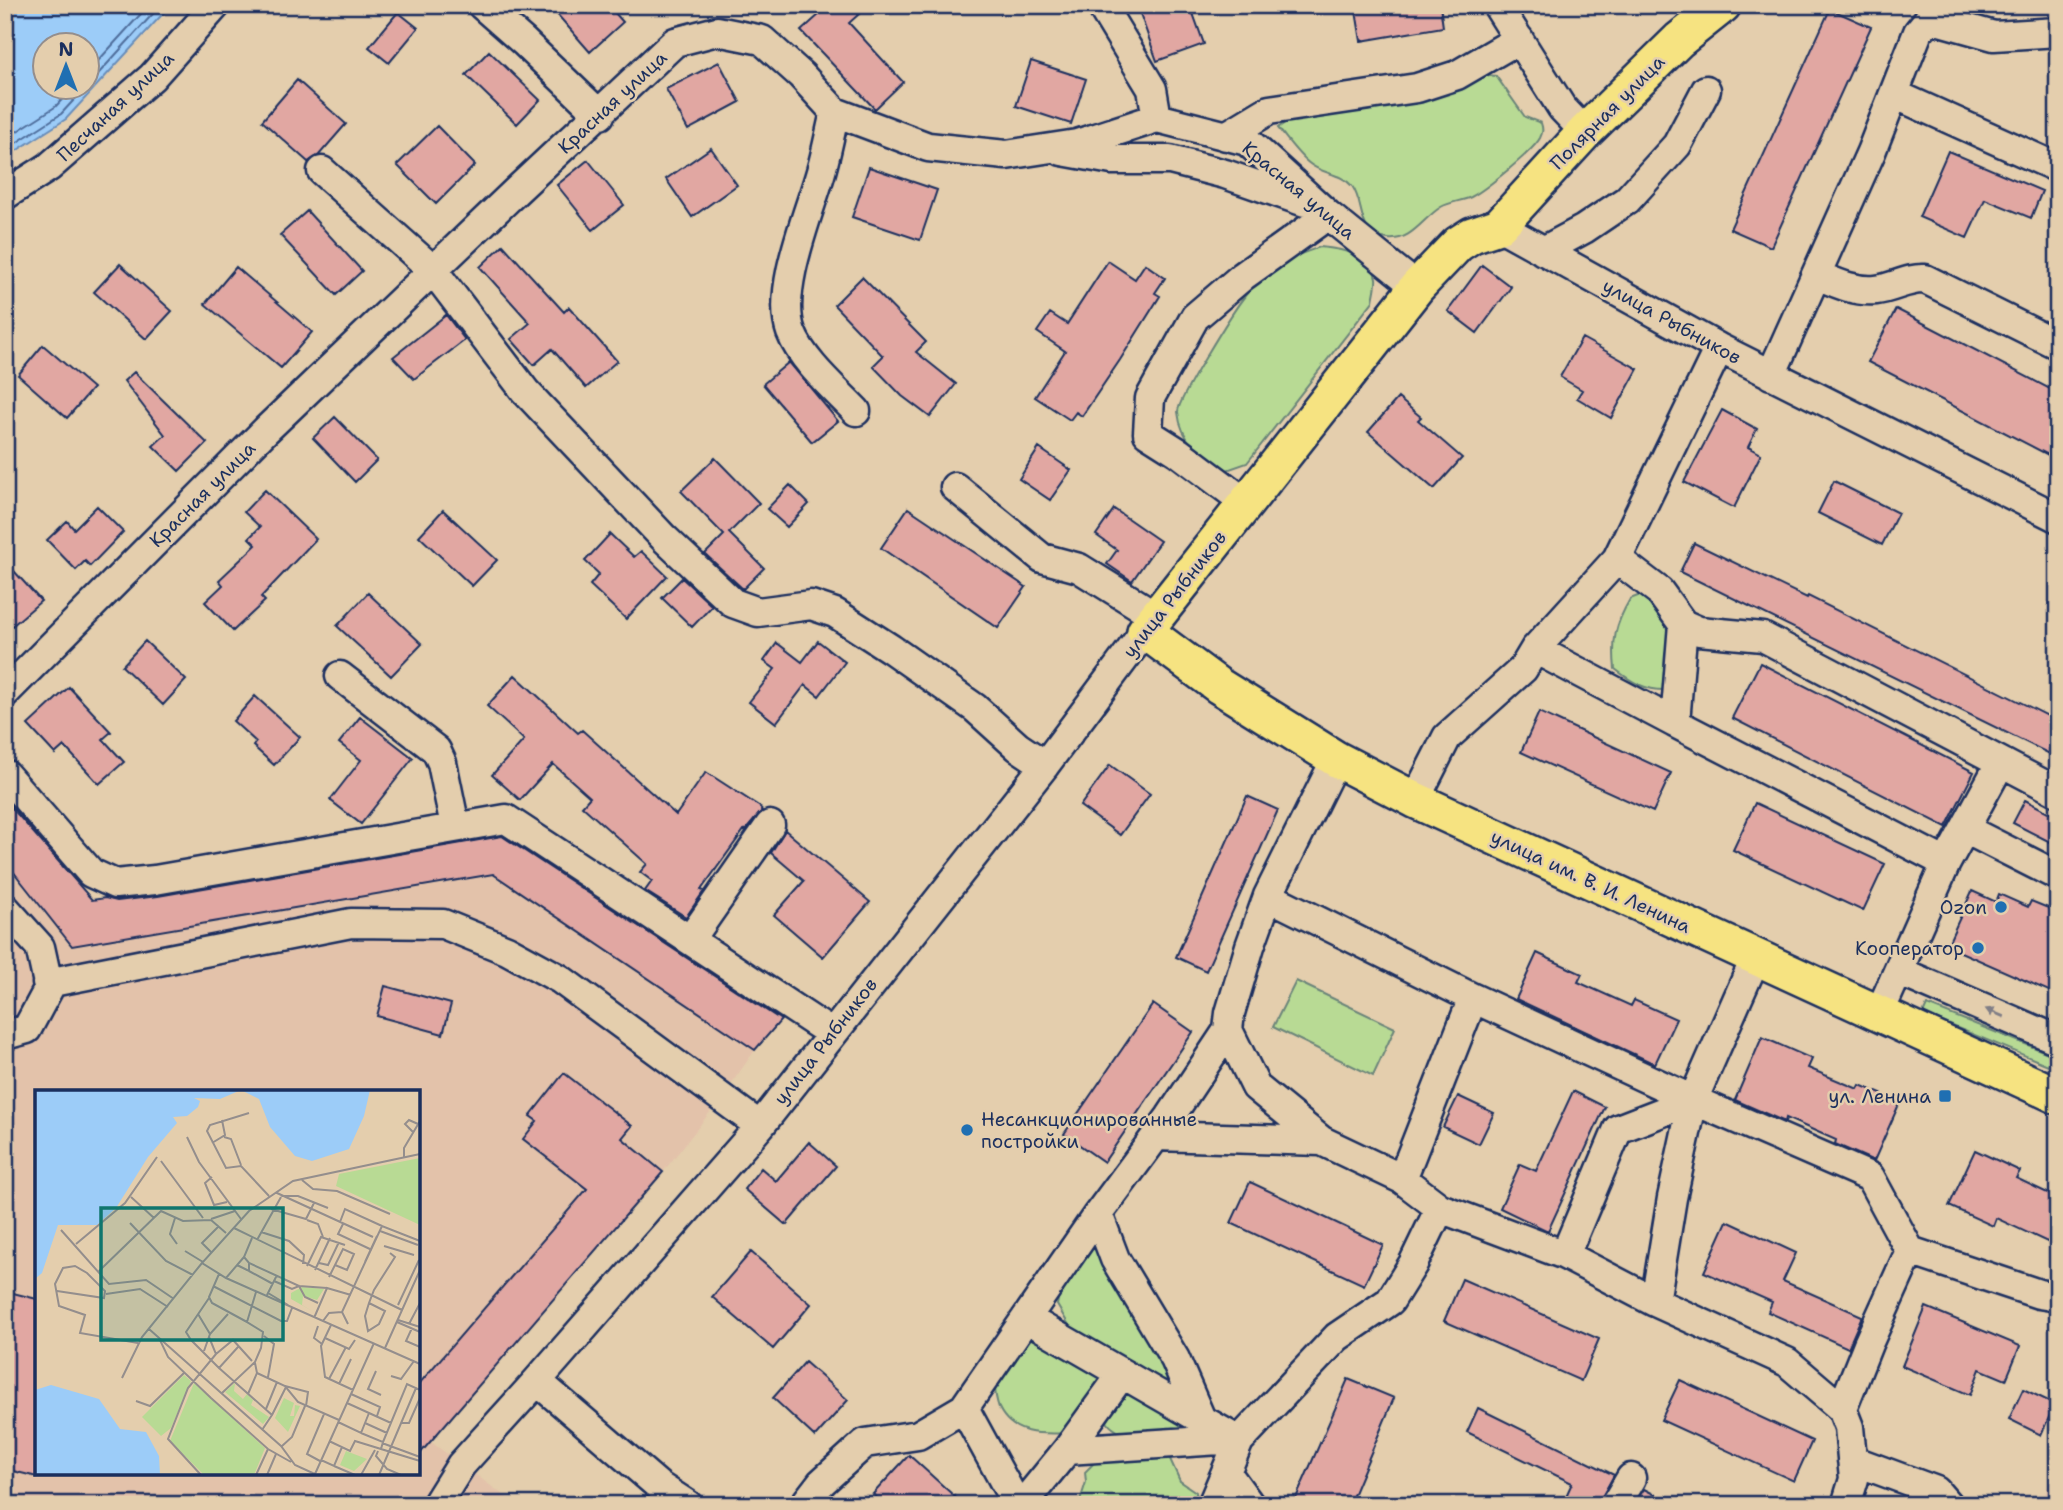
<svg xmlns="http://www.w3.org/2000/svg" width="2063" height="1510" font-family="'Shantell Sans',sans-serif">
<rect width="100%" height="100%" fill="#e4cead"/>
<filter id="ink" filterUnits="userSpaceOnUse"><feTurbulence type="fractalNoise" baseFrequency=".0143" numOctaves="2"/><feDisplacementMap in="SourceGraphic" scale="14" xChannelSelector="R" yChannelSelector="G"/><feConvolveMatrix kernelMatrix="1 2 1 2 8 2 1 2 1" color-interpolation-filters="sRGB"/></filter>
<g filter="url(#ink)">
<path fill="#e3c2aa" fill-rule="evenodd" d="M 5,861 L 72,946 L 493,874 L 755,1050 L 722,1097 L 663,1172 L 431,1442 L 517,1505 L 5,1505 ZM 37,1092 L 418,1092 L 418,1473 L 37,1473 Z
M 2058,1460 L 2058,1505 L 2041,1505 Z"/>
<path fill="#b8da94" stroke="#6a8479" stroke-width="2" d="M 1487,75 L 1496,76 L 1525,117 L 1541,123 C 1543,129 1543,132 1540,138 C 1533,151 1485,190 1471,197 C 1462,201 1450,202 1441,207 C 1423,218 1411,242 1388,239 C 1355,235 1366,205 1352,186 C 1341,173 1322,174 1310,164 C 1298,155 1288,140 1278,128 L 1300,111 Z
M 1320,247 C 1340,249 1371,253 1376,278 C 1377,284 1374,294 1373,301 L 1247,463 L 1227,470 C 1202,457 1181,442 1178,412 C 1177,401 1234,309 1245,296 C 1252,287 1262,276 1271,269 C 1285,259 1303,253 1320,247 Z
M 1643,594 L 1673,629 L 1668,690 C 1645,691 1632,682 1615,669 C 1612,640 1615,625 1630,599 Z
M 1296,981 L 1395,1028 L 1373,1076 L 1273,1027 Z
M 1927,1005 L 2058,1057 L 2058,1069 L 1923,1014 Z
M 1095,1239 L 1176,1386 L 1105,1352 L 1073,1332 L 1057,1305 L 1062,1278 Z
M 1029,1330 L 1102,1376 L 1104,1384 L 1071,1433 C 1043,1434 1013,1437 999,1408 C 997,1402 995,1393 995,1386 C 996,1377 1022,1341 1029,1330 Z
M 1128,1391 L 1184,1421 L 1181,1427 C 1158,1435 1123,1443 1107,1422 L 1121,1396 Z
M 1157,1454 L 1170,1459 L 1180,1481 L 1196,1492 L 1197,1505 L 1073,1505 L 1080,1501 L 1086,1482 L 1085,1472 L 1096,1461 Z"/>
<path fill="#9cccf8" stroke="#688dba" stroke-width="2" fill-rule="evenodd" d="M 5,5 L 171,5 L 66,119 L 5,158 ZM 46,46 L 88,46 L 88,88 L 46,88 Z"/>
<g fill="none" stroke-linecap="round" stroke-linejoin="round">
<path stroke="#4f6e9c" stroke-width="2" d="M 88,72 L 149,5
M 88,85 L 161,5
M 5,139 L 55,107 L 73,88
M 5,150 L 61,114 L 85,88"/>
</g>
<path fill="#e1a7a2" stroke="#1b2f5e" stroke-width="2" d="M 549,5 L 608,5 L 623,22 L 590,52 Z
M 830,5 L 869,5 L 849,23 L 903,82 L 875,109 L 801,31 Z
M 1137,5 L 1190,5 L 1204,44 L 1157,61 Z
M 1355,5 L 1440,5 L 1443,27 L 1361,41 Z
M 1830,9 L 1871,27 L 1771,247 L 1730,229 Z
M 398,12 L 418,28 L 389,63 L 369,47 Z
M 489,51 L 540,100 L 517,124 L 466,75 Z
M 1031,61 L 1086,79 L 1071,124 L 1016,106 Z
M 719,62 L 740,102 L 688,130 L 666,89 Z
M 297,80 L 346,124 L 319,155 L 308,162 L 262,121 Z
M 437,126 L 475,165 L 436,204 L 397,165 Z
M 711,148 L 737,185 L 692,217 L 666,179 Z
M 1948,151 L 2042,191 L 2031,218 L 1985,199 L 1967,238 L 1919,217 Z
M 588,160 L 624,205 L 593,230 L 557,185 Z
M 869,167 L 937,190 L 920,240 L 852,217 Z
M 307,211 L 362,271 L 336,295 L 280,235 Z
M 503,245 L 564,312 L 569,307 L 617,361 L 586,388 L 552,349 L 534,365 L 511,339 L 530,323 L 480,267 Z
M 1108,261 L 1135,279 L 1145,264 L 1165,278 L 1155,293 L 1160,296 L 1120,360 L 1082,416 L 1076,412 L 1070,420 L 1035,397 L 1065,351 L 1037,332 L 1050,313 L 1067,324 Z
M 120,264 L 172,311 L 146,339 L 94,292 Z
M 1482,265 L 1511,287 L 1477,333 L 1448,311 Z
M 236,267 L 312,332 L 281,368 L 205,304 Z
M 862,277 L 926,342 L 916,352 L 956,384 L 930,417 L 902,396 L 873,366 L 883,356 L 834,305 Z
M 1896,309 L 2058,393 L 2058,460 L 1868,362 Z
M 446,315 L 465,340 L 414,379 L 393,357 Z
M 1582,338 L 1638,369 L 1611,418 L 1577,398 L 1582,390 L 1560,377 Z
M 43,345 L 93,388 L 67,418 L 18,375 Z
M 789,362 L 838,421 L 812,442 L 763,384 Z
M 134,372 L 207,443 L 179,471 L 153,446 L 165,435 L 124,381 Z
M 1398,398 L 1421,417 L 1418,420 L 1462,458 L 1434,489 L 1368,432 Z
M 1722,410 L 1757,429 L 1748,447 L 1761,454 L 1734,508 L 1684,482 Z
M 335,417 L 377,460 L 355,482 L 313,438 Z
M 1039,448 L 1071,470 L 1050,500 L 1019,479 Z
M 715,458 L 759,503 L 729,533 L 764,568 L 743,589 L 705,554 L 724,535 L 681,491 Z
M 1834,481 L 1898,513 L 1882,545 L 1818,513 Z
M 790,485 L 809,504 L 787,527 L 767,509 Z
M 265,490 L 316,539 L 261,597 L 265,601 L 233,631 L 205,602 L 223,585 L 219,580 L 256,545 L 249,538 L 260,527 L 244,512 Z
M 97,506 L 123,532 L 90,566 L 85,561 L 76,570 L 47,540 L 67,521 L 74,529 Z
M 908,508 L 1026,587 L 998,628 L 881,548 Z
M 1114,509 L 1160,541 L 1132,581 L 1107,564 L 1117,550 L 1096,535 Z
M 443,510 L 497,560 L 472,586 L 419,536 Z
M 610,534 L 634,557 L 641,551 L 667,576 L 626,619 L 590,585 L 599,574 L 585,561 Z
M 1694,543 L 1807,598 L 1808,596 L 2058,721 L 2058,758 L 1680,572 Z
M 5,561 L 41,601 L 5,632 Z
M 682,578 L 712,606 L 692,627 L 662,598 Z
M 368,593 L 422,644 L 391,676 L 337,626 Z
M 145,641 L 186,680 L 163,705 L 122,666 Z
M 818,641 L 845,662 L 819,696 L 805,685 L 776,723 L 749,702 L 775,669 L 764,661 L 777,643 L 802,662 Z
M 1760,663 L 1974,772 L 1946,827 L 1732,718 Z
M 515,675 L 578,733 L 582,730 L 676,815 L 706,772 L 760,807 L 762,811 L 745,831 L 744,830 L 701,890 L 704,891 L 686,917 L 645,891 L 652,881 L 640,872 L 647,864 L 582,806 L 590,797 L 553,764 L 520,800 L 492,775 L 524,740 L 487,706 Z
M 69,687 L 111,732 L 103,739 L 124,762 L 99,784 L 64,746 L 55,754 L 28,725 Z
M 255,696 L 300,737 L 274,765 L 253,746 L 256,742 L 233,721 Z
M 1539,712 L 1671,773 L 1653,812 L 1521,752 Z
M 360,717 L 413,758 L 361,824 L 330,800 L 361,760 L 339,743 Z
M 1110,765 L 1150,794 L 1120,835 L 1080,806 Z
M 1247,796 L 1278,810 L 1206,971 L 1176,957 Z
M 5,800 L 92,900 L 105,898 L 117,901 L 158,896 L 502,836 L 781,1020 L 755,1050 L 493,874 L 72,946 L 5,861 Z
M 2025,800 L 2058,817 L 2058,846 L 2013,823 Z
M 1755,803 L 1885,864 L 1863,911 L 1733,850 Z
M 785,830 L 870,902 L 823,957 L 774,915 L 804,881 L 771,853 Z
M 1972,891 L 1996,902 L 1999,894 L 2028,907 L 2031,901 L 2058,912 L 2058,995 L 1947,946 Z
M 1537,953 L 1582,974 L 1578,982 L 1631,1006 L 1634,1000 L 1676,1019 L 1655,1064 L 1516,999 Z
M 385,986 L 451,1004 L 443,1034 L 377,1016 Z
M 1153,1004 L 1193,1032 L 1104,1162 L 1064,1134 Z
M 1762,1037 L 1812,1059 L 1808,1068 L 1858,1089 L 1860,1085 L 1900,1102 L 1874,1161 L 1835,1144 L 1836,1140 L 1786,1118 L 1785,1122 L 1735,1100 Z
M 564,1073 L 632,1126 L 622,1138 L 663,1172 L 418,1456 L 418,1385 L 587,1189 L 523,1139 L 537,1121 L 530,1116 Z
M 1573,1091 L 1605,1107 L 1548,1231 L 1500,1208 L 1520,1164 L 1536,1171 Z
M 1458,1096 L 1494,1113 L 1479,1144 L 1443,1127 Z
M 809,1142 L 836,1166 L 786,1225 L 744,1189 L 761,1168 L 776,1181 Z
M 1975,1150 L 2020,1171 L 2016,1178 L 2058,1198 L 2058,1247 L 1996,1218 L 1993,1226 L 1949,1206 Z
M 1250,1182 L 1383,1245 L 1364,1285 L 1231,1223 Z
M 1727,1221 L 1796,1253 L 1783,1281 L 1862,1316 L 1848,1348 L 1768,1312 L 1772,1302 L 1704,1272 Z
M 751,1252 L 811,1304 L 773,1349 L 712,1297 Z
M 1462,1279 L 1599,1339 L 1581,1381 L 1444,1321 Z
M 5,1291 L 37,1299 L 37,1477 L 5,1469 Z
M 1926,1307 L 2020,1346 L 2006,1380 L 1980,1369 L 1970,1395 L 1902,1366 Z
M 805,1362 L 848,1400 L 815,1437 L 773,1398 Z
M 1348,1379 L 1394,1398 L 1349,1505 L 1293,1505 Z
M 1680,1380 L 1812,1441 L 1794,1481 L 1661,1420 Z
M 2023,1389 L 2055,1404 L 2041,1435 L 2009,1419 Z
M 1478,1408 L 1614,1475 L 1598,1505 L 1562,1505 L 1572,1483 L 1467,1432 Z
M 909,1455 L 964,1505 L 885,1505 L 873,1494 Z
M 1644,1489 L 1675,1505 L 1634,1505 Z"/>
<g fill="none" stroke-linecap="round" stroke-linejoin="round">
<defs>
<path id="minor" d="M 482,5 L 524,42 L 600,115
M 1101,5 L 1152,89 L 1157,118
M 1497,5 L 1562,108 L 1585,132
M 1929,18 L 1994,36 L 2058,32
M 1894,94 L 2056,167
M 835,112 C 830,133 826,155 820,175 C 808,216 776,291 791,332 C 802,361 835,389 856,411
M 1226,136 L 1269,110 L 1417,88 L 1457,75 L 1519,39
M 1062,151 L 1112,160 L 1170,160 L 1225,174 L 1305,202
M 322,171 L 433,270 L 525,391 L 664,538 L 733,603 L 758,612 L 811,605 L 835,613 L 891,649 L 975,708 L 1018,747 L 1045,765
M 5,195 L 49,167 L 152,77 L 216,5
M 1499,226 L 1719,348 L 2058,518
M 1543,251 L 1584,229 L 1627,200 L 1677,145 L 1706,90
M 1817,275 C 1836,283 1855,292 1876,290 C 1894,288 1907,278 1925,279 L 2058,345
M 1719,348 L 1617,559 L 1659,591 L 1683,624 L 1699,631 L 1763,637 L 2058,792
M 1771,375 L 1871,152 L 1918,32 L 1940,5
M 955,487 L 1042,558 L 1079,568 L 1156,616
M 1246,503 L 1178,452 L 1148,433 L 1150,398 L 1195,317 L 1243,276 L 1328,215
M 1535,649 L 1675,723 L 1683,624
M 340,676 L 436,750 L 442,763 L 455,826
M 5,693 L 266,430 L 516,191 L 675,42 L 717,31 L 762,40 L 801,75 L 835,112 L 928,147 L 1006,155 L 1077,144 L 1157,118 L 1247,141 L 1328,215 L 1417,287
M 1675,723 L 1946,863
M 1336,759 L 1268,896 L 1250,946 L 1230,1013 L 1228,1030 L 1256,1087 L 1322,1141 L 1402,1179 L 1440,1208 L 1565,1255 L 1655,1302
M 5,774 L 91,873 L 115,884 L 155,880 L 506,819 L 831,1033
M 1415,800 L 1447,737 L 1523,669 L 1535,649 L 1617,559
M 1965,829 L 2058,876
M 1268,896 L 1473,998 L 1693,1100 L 1870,1177 L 1910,1251 L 2039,1294 L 2058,1297
M 5,908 L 40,947 L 49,988 L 27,1029 L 5,1035
M 690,940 L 770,825
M 1756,957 L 1693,1100 L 1672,1198 L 1655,1302 L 1787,1362 L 1842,1409 L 1849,1427 L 1854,1479 L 1846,1505
M 1898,971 L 2058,1040
M 47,983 L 351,923 L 443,924 L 507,950 L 560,979 L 760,1126
M 1879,1014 L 1946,863 L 2001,762
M 1156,1136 L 1322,1141
M 1402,1179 L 1473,998
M 1098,1214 L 1115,1259 L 1175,1359 L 1201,1419 L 1239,1441
M 1565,1255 L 1618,1129 L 1693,1100
M 1026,1318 L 1201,1419
M 537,1381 L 659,1486 L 688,1505
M 1842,1409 L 1868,1344 L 1910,1251
M 1067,1450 L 1235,1439
M 1852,1460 L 1936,1491 L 1948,1505
M 1226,1472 L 1250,1505
M 436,1505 L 461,1465 L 537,1381 L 760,1126 L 1045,765 L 1145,631
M 804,1505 L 821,1483 L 865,1443 L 918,1435 L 964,1408
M 1017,1505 L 964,1408 L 1098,1214 L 1170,1117 L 1228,1030
M 1022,1505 L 1067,1450 L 1122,1374
M 1212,1505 L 1239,1441 L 1337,1337 L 1390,1301 L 1413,1264 L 1440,1208
M 1615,1505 L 1631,1478"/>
<path id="major" d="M 1723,5 L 1679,40 L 1585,132 L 1499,226 L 1472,235 L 1458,244 L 1417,287 L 1145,631 L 1219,686 L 1336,759 L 1415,800 L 2058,1096"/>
</defs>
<use href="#minor" stroke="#1b2f5e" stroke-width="33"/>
<use href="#major" stroke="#1b2f5e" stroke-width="40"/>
<use href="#minor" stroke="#e4cead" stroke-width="28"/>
<use href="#major" stroke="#f6e381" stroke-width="35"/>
</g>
<defs><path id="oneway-solid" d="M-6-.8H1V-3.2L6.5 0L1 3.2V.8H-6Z" transform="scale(1.75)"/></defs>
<use fill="#807e86" href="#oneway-solid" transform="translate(1995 1013) rotate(-157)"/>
</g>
<g fill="#1f6fb2" stroke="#e4cead" stroke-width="2.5">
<circle cx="2001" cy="907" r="7"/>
<circle cx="1978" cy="948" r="7"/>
<rect x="1938" y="1089" width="14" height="14" rx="3.5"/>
<circle cx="967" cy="1130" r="7"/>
</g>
<g text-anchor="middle" stroke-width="5" stroke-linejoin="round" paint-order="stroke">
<g font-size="19" fill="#1b2f5e" stroke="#e4cead">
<text transform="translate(612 102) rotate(-43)" y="7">Красная улица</text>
<text transform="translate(115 106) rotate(-43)" y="7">Песчаная улица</text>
<text transform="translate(1607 112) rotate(-45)" y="7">Полярная улица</text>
<text transform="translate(1299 190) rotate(40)" y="7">Красная улица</text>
<text transform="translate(1672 321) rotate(29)" y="7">улица Рыбников</text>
<text transform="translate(202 494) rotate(-45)" y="7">Красная улица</text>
<text transform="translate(1174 594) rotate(-52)" y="7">улица Рыбников</text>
<text transform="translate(1591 881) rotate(25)" y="7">улица им. В. И. Ленина</text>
<text transform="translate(825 1041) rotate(-52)" y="7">улица Рыбников</text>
</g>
<g font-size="19" fill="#1b2f5e" stroke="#e4cead" text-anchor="end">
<text x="1987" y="914">Ozon</text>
<text x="1964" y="955">Кооператор</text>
<text x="1931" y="1103">ул. Ленина</text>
<text x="981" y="1126" text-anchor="start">Несанкционированные<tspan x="981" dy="22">постройки</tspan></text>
</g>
</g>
<g transform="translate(35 1090)">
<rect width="385" height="385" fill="#e4cead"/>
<path d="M 385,68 L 385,135 L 301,96 L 304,84 ZM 267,197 L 289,199 L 282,210 L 268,206 L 267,215 L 279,222 L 256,209 L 256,203 ZM 149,285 L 156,291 L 136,338 L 126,346 L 107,327 ZM 159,293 L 230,358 L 219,385 L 169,385 L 135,351 ZM 200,293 L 199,301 L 208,309 L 212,304 L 218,310 L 216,315 L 234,327 L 228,334 L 190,302 ZM 249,308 L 259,313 L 255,326 L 259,326 L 260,315 L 265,316 L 253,342 L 240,328 ZM 311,361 L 332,369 L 319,381 L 305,375 Z" fill="#b8da94"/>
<path d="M 0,0 L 335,0 L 329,26 L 314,59 L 277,71 L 260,66 L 235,37 L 224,9 L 206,0 L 185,9 L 159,8 L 165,11 L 163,17 L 152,26 L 138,27 L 142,33 L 113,67 L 81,118 L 62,135 L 23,135 L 7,183 L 0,189 ZM 16,295 L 64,309 L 85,339 L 111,342 L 124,366 L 125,385 L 0,385 L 0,300 Z" fill="#9cccf8"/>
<path fill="none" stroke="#948e8d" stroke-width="2" d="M 214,23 L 175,35 L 172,41 L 191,78 L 206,76 L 234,106M 378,42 L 370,34 L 374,30 L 383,34M 152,47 L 164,72 L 206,129M 189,47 L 196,49 L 206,75M 177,53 L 190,45 L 187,30M 385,64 L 258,91 L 214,121 L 167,173 L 191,188 L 385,274M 369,67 L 369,58 L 385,31M 126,71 L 168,128M 177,87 L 170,93 L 179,115 L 192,112M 267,90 L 278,99 L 302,101 L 355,124M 242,103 L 338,147M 246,106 L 263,106 L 293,118M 96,107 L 119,128M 236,119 L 271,129 L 279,113M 140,128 L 135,144 L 142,154M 176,129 L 200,121M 272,130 L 283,134 L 288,147M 305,132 L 310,119 L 347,136M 95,133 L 131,171 L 158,185M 308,134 L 303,144 L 337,160M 199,138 L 367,220M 26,140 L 74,194 L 111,190 L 139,209M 345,141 L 383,155M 226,142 L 254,151 L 269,165 L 268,174M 217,148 L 209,167 L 214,173 L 264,196 L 292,198M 222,150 L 246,107M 41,154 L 90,113 L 122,67M 349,156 L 379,165M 150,161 L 168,172M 176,162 L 167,153 L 183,137M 330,172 L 342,146M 284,173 L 293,175 L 304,152M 202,175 L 214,181 L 214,173M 272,176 L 286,147 L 310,155M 280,180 L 295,148M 64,181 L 126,121 L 148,131 L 176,130 L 191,143M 214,181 L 238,194M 184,184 L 174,207 L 177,213 L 212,232M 294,187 L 308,159 L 319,164 L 312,180 L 300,175M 191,188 L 209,167M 239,191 L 257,199 L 264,196 L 270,207 L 283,213M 178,196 L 246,231 L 252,231 L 257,218M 22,201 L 69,208 L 70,201 L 52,183 L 40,176 L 28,178 L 20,194 L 24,216 L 50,225 L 45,243 L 103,253M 233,203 L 253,215M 71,204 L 105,199 L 133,217M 232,205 L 242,185M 174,208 L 151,242 L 156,250 L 184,278 L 203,257M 334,213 L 350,221 L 344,234 L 333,241 L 330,226 L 334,213 L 339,200 L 360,167 L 355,163M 363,215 L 384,170M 163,224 L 175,244M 279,228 L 292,198 L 316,205M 363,230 L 385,237M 288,231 L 294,223 L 307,222M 362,232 L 385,242M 313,234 L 307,222 L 347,136 L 385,151M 374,234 L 385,213M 296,235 L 286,256 L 290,287 L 318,300M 283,236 L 279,248 L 287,254M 377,238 L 371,251 L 385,257M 114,239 L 246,356 L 260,375 L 282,385M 229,246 L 239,254 L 233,287M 124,248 L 133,267 L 176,308 L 233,359 L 256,372M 290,248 L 314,259 L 320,250M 350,258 L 385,180M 169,261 L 175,244 L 193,224M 181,264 L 198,250 L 217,271M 184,278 L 237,325 L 227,340M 341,281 L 333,299 L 346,305M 222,283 L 250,296 L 263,312 L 304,330M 356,286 L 366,289 L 379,271M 87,288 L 107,247 L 167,173M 294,289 L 311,257M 304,294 L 316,269M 250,296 L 273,302 L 271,316M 187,303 L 220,272 L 226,258 L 228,242 L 212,232 L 221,202M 213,304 L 222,283 L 220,273M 316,304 L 345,317 L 342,326M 101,311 L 115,316 L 150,282M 312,313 L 356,333M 231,319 L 242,292M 237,325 L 251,297M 303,332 L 326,343 L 334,323M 330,333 L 352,343M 366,333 L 374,333 L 385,308M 326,343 L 348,352 L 346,359 L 385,371M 294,351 L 315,361 L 320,351 L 346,359M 348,352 L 372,294 L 385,300M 347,353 L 385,367M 247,356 L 257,347 L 270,316M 343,361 L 341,366 L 352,379 L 366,385M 286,370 L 299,376 L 307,357M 285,371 L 272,364 L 289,324M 299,376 L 320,385M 280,384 L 339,253M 166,385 L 133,349 L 153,298 L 181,264 L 174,247M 221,385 L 233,359M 232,385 L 241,364M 326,385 L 340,360M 344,385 L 381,298"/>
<path fill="#0f766e" fill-opacity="0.15" stroke="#0f766e" stroke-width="3.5" d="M 66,118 L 248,118 L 248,250 L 66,250 Z"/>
<rect width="385" height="385" fill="none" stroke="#1b2f5e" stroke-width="3.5"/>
</g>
<rect width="2063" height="1510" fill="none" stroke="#e4cead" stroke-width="28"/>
<rect x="14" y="14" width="2035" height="1482" fill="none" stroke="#1b2f5e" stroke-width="2.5" filter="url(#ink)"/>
<g transform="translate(66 66)"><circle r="33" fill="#e4cead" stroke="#948e8d" stroke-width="2"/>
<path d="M0-5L12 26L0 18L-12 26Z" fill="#1f6fb2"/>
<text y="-10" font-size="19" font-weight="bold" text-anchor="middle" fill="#1b2f5e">N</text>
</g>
</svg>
